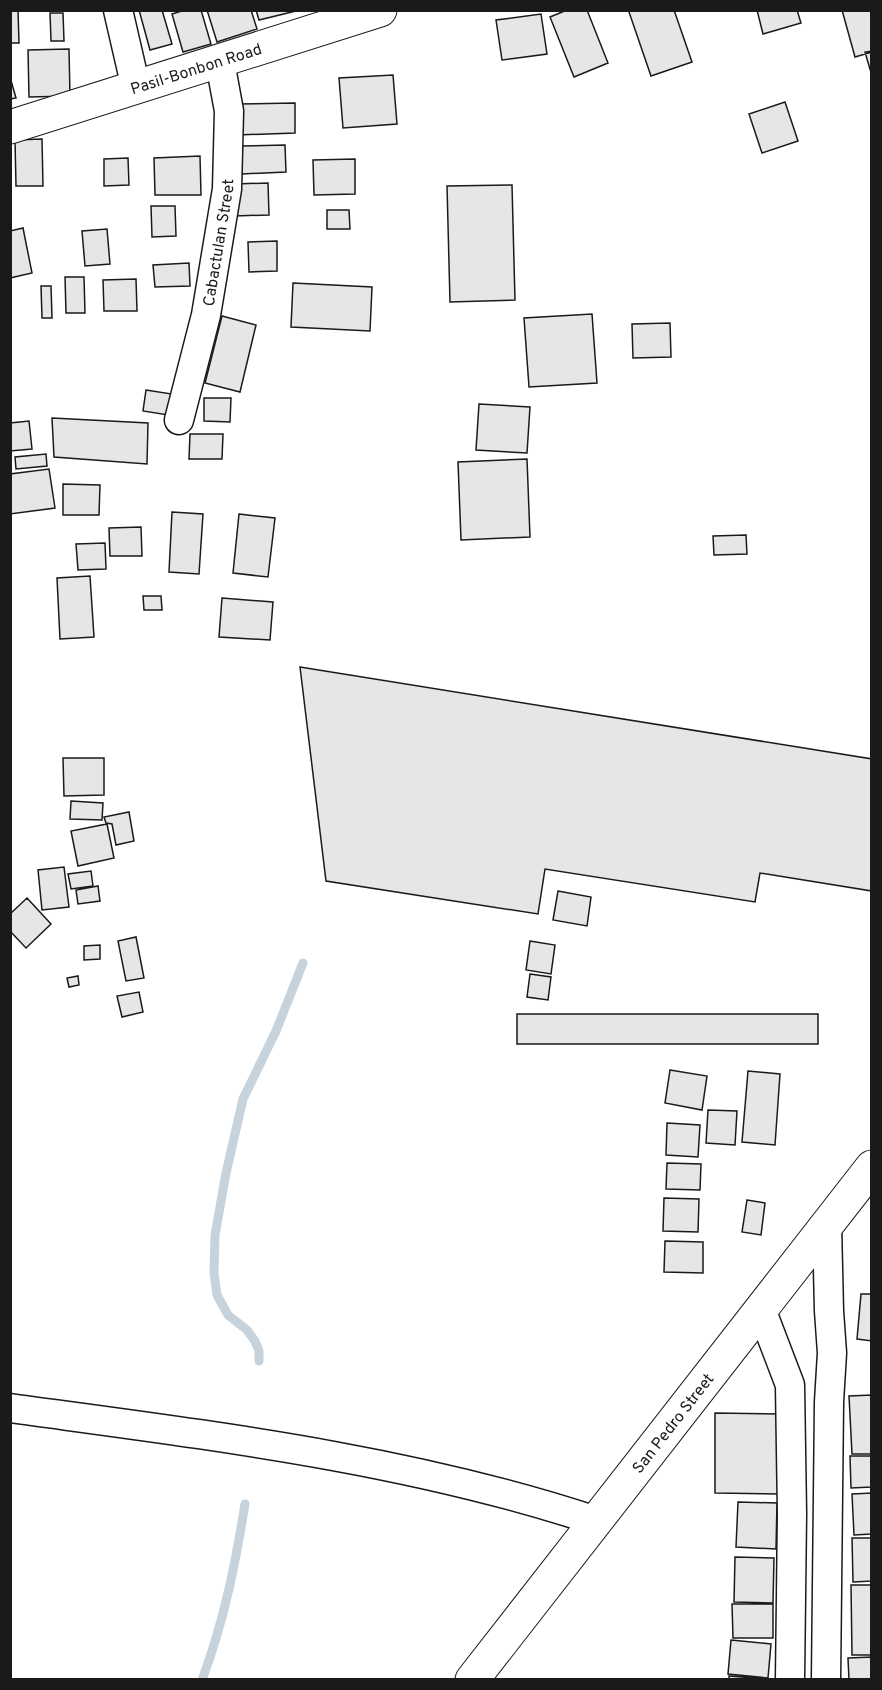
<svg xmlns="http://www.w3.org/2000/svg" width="882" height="1690" font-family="Overpass,sans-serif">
<rect width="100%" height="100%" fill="#fff"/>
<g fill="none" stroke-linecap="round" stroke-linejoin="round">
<path stroke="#c6d2dc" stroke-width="9" d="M 259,1361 L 259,1351 L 255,1341 L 247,1330 L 228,1315 L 217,1295 L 214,1273 L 215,1235 L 226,1173 L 243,1099 L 276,1031 L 303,963
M 202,1680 C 224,1621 235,1566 245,1504"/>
</g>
<path fill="#e6e6e6" stroke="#1a1a1a" stroke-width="1.5" d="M 10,10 L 18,10 L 19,43 L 10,43 Z
M 139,10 L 162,10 L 172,44 L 150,50 Z
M 185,10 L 201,10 L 211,44 L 183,52 L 172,14 Z
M 207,10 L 251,10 L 257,29 L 217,42 Z
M 256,10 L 300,10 L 259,20 Z
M 567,10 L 587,10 L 608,63 L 574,77 L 550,17 Z
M 631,10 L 674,10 L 692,62 L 651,76 L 629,12 Z
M 757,10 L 797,10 L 801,23 L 763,34 Z
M 842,10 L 872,10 L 872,52 L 855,57 Z
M 50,13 L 63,13 L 64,41 L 51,41 Z
M 541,14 L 547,54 L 502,60 L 496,20 Z
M 69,49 L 70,96 L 29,97 L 28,50 Z
M 872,51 L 872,76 L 865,52 Z
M 393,75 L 397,124 L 343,128 L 339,78 Z
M 10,77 L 16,98 L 10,99 Z
M 785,102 L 798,141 L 762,153 L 749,114 Z
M 295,103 L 295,133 L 237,135 L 236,104 Z
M 42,139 L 43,186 L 16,186 L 15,140 Z
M 285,145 L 286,172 L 242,174 L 241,146 Z
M 200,156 L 201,195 L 155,195 L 154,158 Z
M 128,158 L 129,185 L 104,186 L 104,159 Z
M 355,159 L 355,194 L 314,195 L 313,160 Z
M 268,183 L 269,215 L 234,216 L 233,184 Z
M 512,185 L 515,300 L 450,302 L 447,186 Z
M 151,206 L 175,206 L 176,236 L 152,237 Z
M 327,210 L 349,210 L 350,229 L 327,229 Z
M 23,228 L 32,273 L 10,278 L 10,231 Z
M 107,229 L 110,264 L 85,266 L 82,231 Z
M 277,241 L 277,271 L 249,272 L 248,242 Z
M 189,263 L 190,286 L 155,287 L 153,265 Z
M 65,277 L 84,277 L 85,313 L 66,313 Z
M 136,279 L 137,311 L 104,311 L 103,280 Z
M 293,283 L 372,287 L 370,331 L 291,327 Z
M 41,286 L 51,286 L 52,318 L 42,318 Z
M 592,314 L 597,383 L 529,387 L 524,318 Z
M 222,316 L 256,325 L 240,392 L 205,383 Z
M 670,323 L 671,357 L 633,358 L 632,324 Z
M 146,390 L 172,394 L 168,415 L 143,411 Z
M 204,398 L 231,398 L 230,422 L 204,421 Z
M 479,404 L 530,407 L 527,453 L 476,450 Z
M 52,418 L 148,423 L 147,464 L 54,457 Z
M 29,421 L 32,449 L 10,451 L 10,423 Z
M 190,434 L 223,434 L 222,459 L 189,459 Z
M 46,454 L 47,466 L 16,469 L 15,457 Z
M 527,459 L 530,537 L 461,540 L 458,462 Z
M 49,469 L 55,508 L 10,514 L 10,474 Z
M 63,484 L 100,485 L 99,515 L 63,515 Z
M 172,512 L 203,514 L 199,574 L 169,572 Z
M 239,514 L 275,518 L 268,577 L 233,573 Z
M 141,527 L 142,556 L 110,556 L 109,528 Z
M 746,535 L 747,554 L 714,555 L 713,536 Z
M 105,543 L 106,569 L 78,570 L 76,544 Z
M 90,576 L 94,637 L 60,639 L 57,578 Z
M 143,596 L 161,596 L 162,610 L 144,610 Z
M 222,598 L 273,602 L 270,640 L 219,637 Z
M 300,667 L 872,759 L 872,891 L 760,873 L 755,902 L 545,869 L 538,914 L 326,881 Z
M 63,758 L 104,758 L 104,795 L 64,796 Z
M 71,801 L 103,803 L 102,820 L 70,819 Z
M 129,812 L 134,841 L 116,845 L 112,824 L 106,823 L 104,817 Z
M 107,824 L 114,858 L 78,866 L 71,831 Z
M 64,867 L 69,907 L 42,910 L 38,870 Z
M 91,871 L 93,886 L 71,889 L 68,874 Z
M 98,886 L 100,901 L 78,904 L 76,890 Z
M 558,891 L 591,897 L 587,926 L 553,920 Z
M 27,898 L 51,924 L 26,948 L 10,931 L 10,914 Z
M 136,937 L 144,978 L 126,981 L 118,941 Z
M 530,941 L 555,945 L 551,974 L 526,970 Z
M 100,945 L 100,959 L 84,960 L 84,946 Z
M 530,974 L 551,977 L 548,1000 L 527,997 Z
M 78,976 L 79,985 L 69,987 L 67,978 Z
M 139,992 L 143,1012 L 122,1017 L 117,996 Z
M 517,1014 L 818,1014 L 818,1044 L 517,1044 Z
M 670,1070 L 707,1076 L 702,1110 L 665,1103 Z
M 748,1071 L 780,1074 L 775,1145 L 742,1142 Z
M 708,1110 L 737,1111 L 735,1145 L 706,1143 Z
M 667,1123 L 700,1125 L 698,1157 L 666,1155 Z
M 667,1163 L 701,1164 L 700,1190 L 666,1189 Z
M 664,1198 L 699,1199 L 698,1232 L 663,1231 Z
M 747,1200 L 765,1203 L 761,1235 L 742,1232 Z
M 665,1241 L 703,1242 L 703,1273 L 664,1272 Z
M 861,1294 L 872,1294 L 872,1341 L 857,1339 Z
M 872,1395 L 872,1454 L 852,1454 L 849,1396 Z
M 715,1413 L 781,1414 L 780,1494 L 715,1493 Z
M 850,1456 L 872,1456 L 872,1487 L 851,1488 Z
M 872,1493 L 872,1534 L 854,1535 L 852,1494 Z
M 738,1502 L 777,1503 L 776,1549 L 736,1547 Z
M 852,1538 L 872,1538 L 872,1581 L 853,1582 Z
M 735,1557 L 774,1558 L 773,1603 L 734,1602 Z
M 851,1585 L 872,1585 L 872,1655 L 852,1655 Z
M 732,1604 L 773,1604 L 773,1638 L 733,1638 Z
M 731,1640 L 771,1644 L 768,1678 L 728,1674 Z
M 872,1657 L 872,1680 L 849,1680 L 848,1658 Z
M 729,1676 L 769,1679 L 729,1680 Z"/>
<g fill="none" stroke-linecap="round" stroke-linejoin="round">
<defs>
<g id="street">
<path d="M 118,10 L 136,88"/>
<path id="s1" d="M 179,420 L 206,315 L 227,189 L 229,111 L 220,62"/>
<path d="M 761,1309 L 790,1385 L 792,1514 L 790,1680"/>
<path d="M 10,1408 C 207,1435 406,1458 596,1521"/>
<path d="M 826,1680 L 829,1402 L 832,1353 L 829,1311 L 827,1225"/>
</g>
<g id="secondary">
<path id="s2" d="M 10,127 L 380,10"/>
</g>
<g id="primary">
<path id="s3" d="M 472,1680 L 872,1167"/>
</g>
</defs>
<use href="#street" stroke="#1a1a1a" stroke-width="31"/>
<use href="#secondary" stroke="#1a1a1a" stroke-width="35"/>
<use href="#primary" stroke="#1a1a1a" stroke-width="35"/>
<use href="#street" stroke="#fff" stroke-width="28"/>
<use href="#secondary" stroke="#fff" stroke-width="33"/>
<use href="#primary" stroke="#fff" stroke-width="33"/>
</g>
<g text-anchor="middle" stroke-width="4.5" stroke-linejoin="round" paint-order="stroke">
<g font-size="16" fill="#1a1a1a" stroke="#fff">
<text dy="6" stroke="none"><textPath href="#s2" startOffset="195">Pasil-Bonbon Road</textPath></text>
<text dy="6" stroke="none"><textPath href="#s1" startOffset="182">Cabactulan Street</textPath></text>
<text dy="6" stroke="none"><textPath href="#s3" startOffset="326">San Pedro Street</textPath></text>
</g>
</g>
<rect width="882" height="1690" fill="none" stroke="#1a1a1a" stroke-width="24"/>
</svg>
